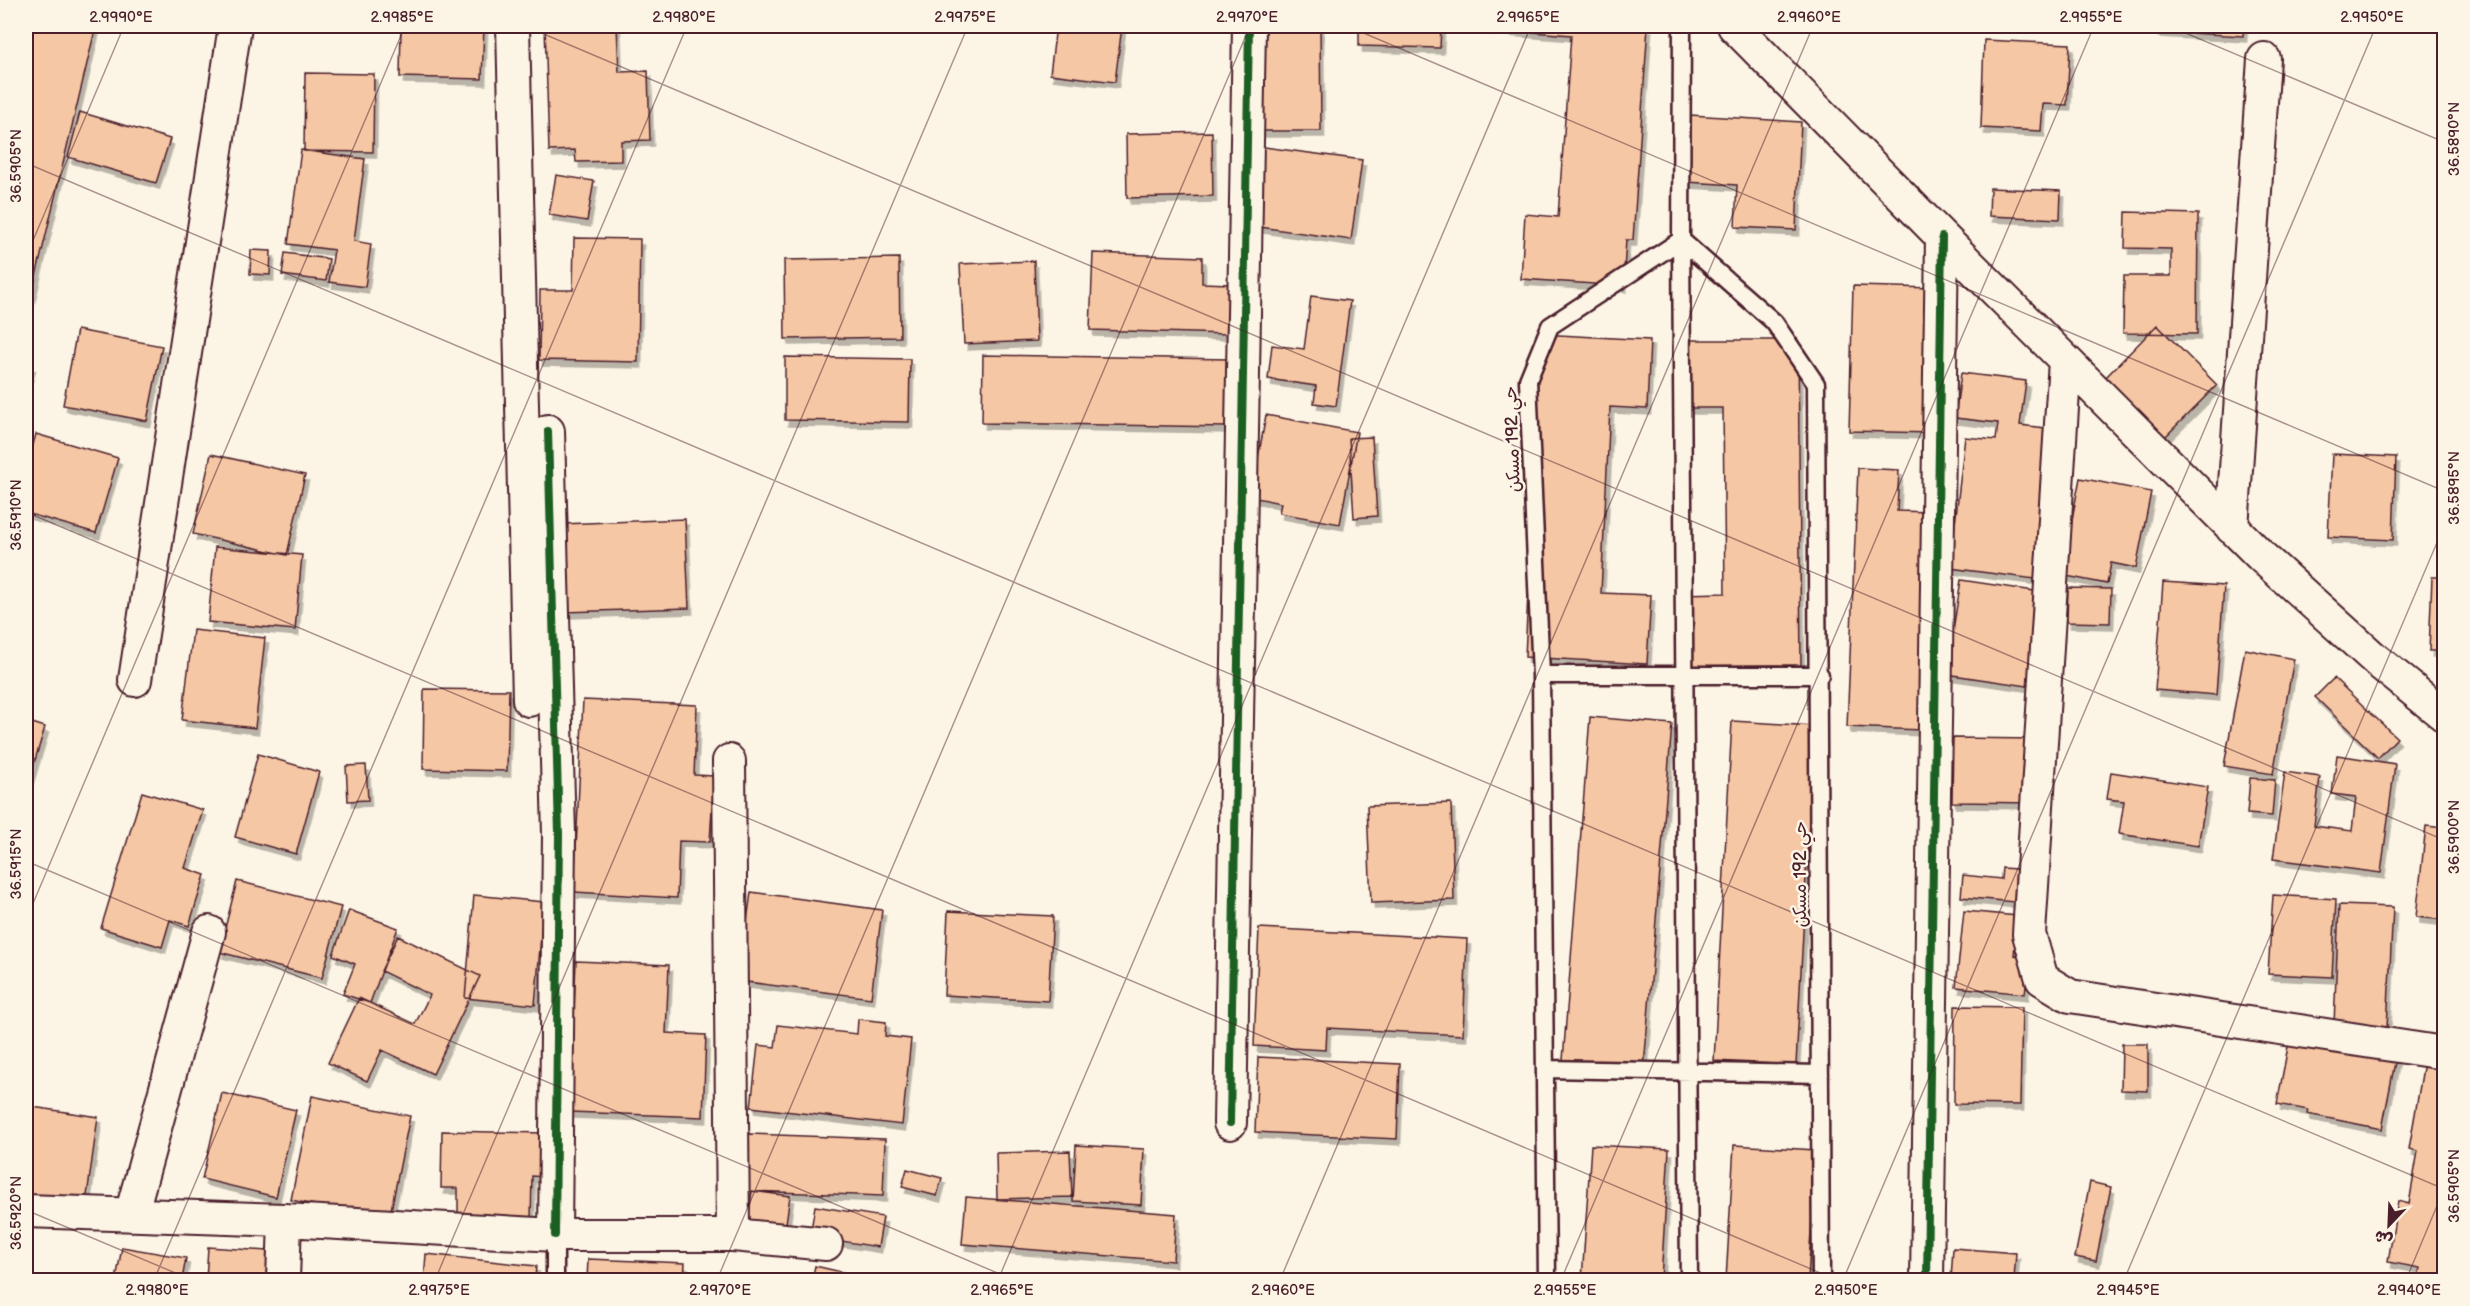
<svg xmlns="http://www.w3.org/2000/svg" width="2470" height="1306" font-family="'Balsamiq Sans','Playpen Sans Arabic',sans-serif">
<defs>
<filter id="shadow"><feDropShadow dx="3.5" dy="6" stdDeviation="0" flood-color="#0004"/></filter>
</defs>
<rect width="100%" height="100%" fill="#fcf5e5"/>
<filter id="ink" filterUnits="userSpaceOnUse"><feTurbulence type="fractalNoise" baseFrequency=".0167" numOctaves="2"/><feDisplacementMap in="SourceGraphic" scale="12" xChannelSelector="R" yChannelSelector="G"/><feConvolveMatrix kernelMatrix="1 2 1 2 8 2 1 2 1" color-interpolation-filters="sRGB"/></filter>
<g filter="url(#ink)">
<path fill="#f5c7a4" stroke="#4a1f2b" stroke-width="1.5" filter="url(#shadow)" d="M 26,26 L 96,26 L 26,318 Z
M 401,26 L 484,26 L 482,79 L 400,77 Z
M 545,26 L 617,26 L 619,72 L 648,71 L 650,140 L 621,141 L 621,161 L 576,162 L 575,150 L 549,151 Z
M 1056,26 L 1122,26 L 1115,82 L 1050,74 Z
M 1253,26 L 1320,26 L 1321,131 L 1253,131 Z
M 1359,26 L 1441,26 L 1440,48 L 1359,46 Z
M 1452,26 L 1648,26 L 1633,240 L 1626,240 L 1623,286 L 1521,279 L 1525,214 L 1558,217 L 1571,35 Z
M 2155,26 L 2244,26 L 2243,36 L 2155,31 Z
M 1984,40 L 2070,44 L 2067,105 L 2043,104 L 2041,131 L 1981,128 Z
M 305,73 L 374,74 L 373,152 L 304,151 Z
M 80,112 L 170,139 L 156,183 L 68,157 Z
M 1690,115 L 1801,122 L 1796,230 L 1735,227 L 1737,185 L 1686,182 Z
M 1212,132 L 1213,196 L 1127,198 L 1126,134 Z
M 1257,146 L 1362,160 L 1351,240 L 1246,225 Z
M 301,150 L 365,159 L 354,241 L 371,244 L 365,287 L 329,282 L 334,250 L 288,244 Z
M 556,175 L 594,181 L 587,221 L 549,215 Z
M 1990,188 L 2061,191 L 2060,219 L 1989,216 Z
M 2126,212 L 2198,214 L 2197,334 L 2123,333 L 2124,276 L 2171,276 L 2171,249 L 2125,248 Z
M 574,238 L 640,239 L 638,362 L 539,360 L 540,290 L 573,290 Z
M 251,250 L 271,251 L 270,275 L 250,274 Z
M 285,253 L 329,259 L 326,281 L 282,275 Z
M 1093,253 L 1202,257 L 1202,283 L 1229,284 L 1227,334 L 1090,330 Z
M 899,258 L 900,337 L 785,339 L 784,260 Z
M 1034,261 L 1037,341 L 964,344 L 960,264 Z
M 1853,286 L 1935,288 L 1931,433 L 1849,431 Z
M 1311,296 L 1350,301 L 1336,406 L 1314,403 L 1316,386 L 1268,379 L 1272,345 L 1304,349 Z
M 2157,325 L 2217,385 L 2165,437 L 2105,378 Z
M 77,330 L 162,346 L 147,421 L 63,405 Z
M 1540,334 L 1650,340 L 1647,409 L 1610,407 L 1601,593 L 1651,595 L 1647,664 L 1525,657 Z
M 1683,340 L 1798,340 L 1801,665 L 1682,666 L 1682,594 L 1725,593 L 1723,408 L 1684,408 Z
M 983,355 L 1229,359 L 1227,427 L 982,423 Z
M 785,357 L 910,359 L 909,422 L 785,420 Z
M 26,363 L 32,365 L 26,385 Z
M 1961,373 L 2026,381 L 2020,425 L 2054,429 L 2035,579 L 1950,568 L 1965,437 L 1996,440 L 1998,423 L 1955,418 Z
M 1266,415 L 1357,432 L 1340,524 L 1279,513 L 1281,503 L 1251,497 Z
M 36,434 L 118,458 L 96,533 L 26,513 L 26,470 Z
M 1372,437 L 1377,516 L 1354,518 L 1349,438 Z
M 211,454 L 305,475 L 287,555 L 193,534 Z
M 2332,454 L 2396,457 L 2393,540 L 2328,537 Z
M 1858,468 L 1899,470 L 1897,511 L 1931,512 L 1921,730 L 1847,727 Z
M 2080,478 L 2151,492 L 2136,568 L 2111,563 L 2107,584 L 2061,575 Z
M 685,519 L 689,608 L 565,612 L 562,524 Z
M 215,547 L 302,555 L 295,630 L 208,622 Z
M 2432,577 L 2444,577 L 2444,651 L 2429,651 Z
M 1961,580 L 2048,593 L 2034,687 L 1946,674 Z
M 2163,582 L 2224,586 L 2216,695 L 2155,690 Z
M 2068,588 L 2111,589 L 2110,623 L 2067,622 Z
M 193,630 L 265,638 L 255,728 L 182,720 Z
M 2245,649 L 2294,659 L 2273,774 L 2224,766 Z
M 2334,678 L 2397,738 L 2378,758 L 2315,697 Z
M 424,689 L 509,690 L 507,771 L 423,769 Z
M 583,700 L 697,705 L 694,775 L 714,776 L 710,842 L 679,841 L 677,898 L 574,892 Z
M 1590,717 L 1672,724 L 1644,1067 L 1563,1060 Z
M 26,721 L 45,727 L 26,790 Z
M 1732,721 L 1814,726 L 1796,1065 L 1714,1061 Z
M 1953,738 L 2037,739 L 2037,803 L 1952,802 Z
M 258,754 L 319,772 L 296,854 L 235,837 Z
M 2337,755 L 2395,764 L 2381,873 L 2273,859 L 2285,772 L 2320,777 L 2314,826 L 2352,831 L 2356,797 L 2332,794 Z
M 366,765 L 368,800 L 348,801 L 346,766 Z
M 2111,772 L 2208,787 L 2198,846 L 2119,834 L 2124,801 L 2107,799 Z
M 2250,778 L 2275,780 L 2272,816 L 2247,814 Z
M 142,792 L 203,810 L 185,868 L 205,875 L 189,926 L 170,920 L 162,947 L 101,928 Z
M 1451,803 L 1454,900 L 1371,903 L 1367,806 Z
M 2426,826 L 2444,828 L 2444,920 L 2416,917 Z
M 2002,868 L 2016,869 L 2014,902 L 1961,897 L 1963,875 L 2001,879 Z
M 237,881 L 341,907 L 322,978 L 219,952 Z
M 751,892 L 882,910 L 871,998 L 739,981 Z
M 474,895 L 544,902 L 535,1005 L 465,998 Z
M 2273,895 L 2336,899 L 2332,977 L 2268,974 Z
M 2339,905 L 2393,907 L 2387,1028 L 2334,1025 Z
M 349,910 L 398,928 L 370,1003 L 343,994 L 355,964 L 333,955 Z
M 948,911 L 1053,916 L 1048,1001 L 944,995 Z
M 1964,911 L 2018,916 L 2014,955 L 2029,957 L 2025,994 L 1956,987 Z
M 1259,928 L 1467,939 L 1463,1035 L 1327,1028 L 1326,1050 L 1254,1046 Z
M 398,936 L 480,976 L 433,1074 L 382,1050 L 367,1081 L 328,1063 L 359,998 L 415,1024 L 430,995 L 381,971 Z
M 576,961 L 669,965 L 666,1033 L 706,1035 L 703,1117 L 570,1112 Z
M 1955,1006 L 2022,1007 L 2020,1105 L 1954,1104 Z
M 858,1019 L 886,1022 L 885,1036 L 911,1039 L 902,1125 L 751,1107 L 758,1045 L 775,1047 L 778,1025 L 857,1034 Z
M 2290,1036 L 2396,1057 L 2382,1129 L 2307,1114 L 2308,1110 L 2277,1104 Z
M 2122,1044 L 2148,1044 L 2148,1091 L 2121,1090 Z
M 1258,1057 L 1400,1064 L 1397,1139 L 1255,1132 Z
M 2424,1062 L 2444,1066 L 2444,1280 L 2417,1280 L 2420,1268 L 2388,1262 L 2398,1201 L 2409,1204 L 2418,1151 L 2409,1149 Z
M 222,1093 L 296,1110 L 276,1197 L 202,1179 Z
M 312,1096 L 410,1116 L 389,1220 L 291,1200 Z
M 26,1106 L 98,1117 L 86,1203 L 26,1194 Z
M 442,1131 L 545,1133 L 544,1177 L 532,1176 L 531,1220 L 458,1217 L 458,1188 L 441,1188 Z
M 749,1134 L 885,1139 L 883,1196 L 747,1191 Z
M 1076,1145 L 1144,1149 L 1141,1205 L 1073,1201 Z
M 1591,1145 L 1669,1149 L 1661,1280 L 1582,1280 Z
M 1734,1145 L 1816,1150 L 1808,1280 L 1726,1280 Z
M 1070,1151 L 1072,1197 L 997,1199 L 996,1153 Z
M 907,1169 L 942,1178 L 937,1196 L 902,1187 Z
M 2090,1182 L 2111,1187 L 2096,1261 L 2075,1257 Z
M 752,1191 L 790,1196 L 784,1237 L 747,1232 Z
M 966,1197 L 1176,1214 L 1173,1261 L 962,1244 Z
M 815,1206 L 883,1217 L 878,1247 L 810,1236 Z
M 122,1247 L 186,1258 L 182,1280 L 116,1280 Z
M 208,1247 L 268,1251 L 266,1280 L 206,1280 Z
M 1953,1248 L 2016,1253 L 2014,1280 L 1951,1280 Z
M 426,1254 L 536,1266 L 535,1280 L 424,1280 Z
M 588,1259 L 685,1263 L 684,1280 L 587,1280 Z
M 815,1266 L 877,1280 L 812,1280 Z
M 336,1273 L 384,1280 L 335,1280 Z
M 952,1278 L 1030,1279 L 1030,1280 L 952,1280 Z"/>
<g fill="none" stroke-linecap="round" stroke-linejoin="round">
<defs>
<path id="service" d="M 1682,26 L 1681,240 L 1689,1280
M 1541,675 L 1820,675
M 1545,1069 L 1820,1074
M 555,1235 L 555,1280
M 1547,1280 L 1541,675 L 1528,380 L 1550,326 L 1681,240 L 1774,322 L 1816,384 L 1821,1280"/>
<path id="minor" d="M 513,26 L 529,700
M 1734,26 L 1942,237 L 2262,557 L 2376,660 L 2444,715
M 2065,360 L 2029,934 L 2042,979 L 2070,996 L 2444,1053
M 548,431 L 559,834 L 555,1235
M 2232,528 L 2264,59
M 135,680 L 235,26
M 729,761 L 733,1235
M 1230,1123 L 1249,26
M 26,1211 L 285,1220 L 555,1235 L 733,1235 L 826,1244
M 131,1215 L 209,932
M 283,1280 L 285,1220
M 1927,1280 L 1942,237"/>
</defs>
<use href="#service" stroke="#4a1f2b" stroke-width="21"/>
<use href="#minor" stroke="#4a1f2b" stroke-width="36"/>
<use href="#service" stroke="#fcf5e5" stroke-width="16"/>
<use href="#minor" stroke="#fcf5e5" stroke-width="32"/>
<defs>
<path id="cycleway" d="M 548,431 L 559,834 L 555,1235
M 1230,1123 L 1249,26
M 1927,1280 L 1942,237"/>
</defs>
<use href="#cycleway" stroke="#fcf5e5" stroke-width="11"/>
<use href="#cycleway" stroke="#1b5e20" stroke-width="8"/>
</g>
</g>
<path fill="none" stroke="#4a1f2b" stroke-width="1.5" stroke-opacity="0.45" d="M 525,26 L 2444,840M 1347,26 L 2444,491M 2169,26 L 2444,142M 26,163 L 2444,1189M 26,257 L 124,26M 26,512 L 1837,1280M 26,861 L 1014,1280M 26,920 L 405,26M 26,1210 L 192,1280M 154,1280 L 687,26M 435,1280 L 968,26M 717,1280 L 1250,26M 998,1280 L 1531,26M 1280,1280 L 1813,26M 1561,1280 L 2094,26M 1843,1280 L 2376,26M 2124,1280 L 2444,526M 2406,1280 L 2444,1189"/>
<g text-anchor="middle" stroke-width="5" stroke-linejoin="round" paint-order="stroke">
<g font-size="18" fill="#4a1f2b" stroke="#fcf5e5">
<text transform="translate(1512 439) rotate(-92)" y="6">حي 192 مسكن</text>
<text transform="translate(1800 874) rotate(-90)" y="6">حي 192 مسكن</text>
</g>
</g>
<rect width="2470" height="1306" fill="none" stroke="#fcf5e5" stroke-width="66"/>
<g transform="translate(2389 1225) rotate(203)" stroke="#fcf5e5" stroke-width="4.5" paint-order="stroke">
<path d="M0-4.5L10 22L0 15L-10 22Z" fill="#4a1f2b"/>
<text y="-9" font-size="16" font-weight="bold" text-anchor="middle" fill="#4a1f2b">ش</text>
</g>
<rect x="33" y="33" width="2404" height="1240" fill="none" stroke="#4a1f2b" stroke-width="2"/>
<g font-size="15" text-anchor="middle" fill="#4a1f2b">
<text x="121" y="22">2.9990°E</text>
<text x="402" y="22">2.9985°E</text>
<text x="684" y="22">2.9980°E</text>
<text x="965" y="22">2.9975°E</text>
<text x="1247" y="22">2.9970°E</text>
<text x="1528" y="22">2.9965°E</text>
<text x="1809" y="22">2.9960°E</text>
<text x="2091" y="22">2.9955°E</text>
<text x="2372" y="22">2.9950°E</text>
<text transform="translate(2454 139) rotate(-90)" y="5">36.5890°N</text>
<text transform="translate(16 166) rotate(-90)" y="5">36.5905°N</text>
<text transform="translate(2454 488) rotate(-90)" y="5">36.5895°N</text>
<text transform="translate(16 515) rotate(-90)" y="5">36.5910°N</text>
<text transform="translate(2454 837) rotate(-90)" y="5">36.5900°N</text>
<text transform="translate(16 864) rotate(-90)" y="5">36.5915°N</text>
<text transform="translate(2454 1186) rotate(-90)" y="5">36.5905°N</text>
<text transform="translate(16 1213) rotate(-90)" y="5">36.5920°N</text>
<text x="157" y="1295">2.9980°E</text>
<text x="439" y="1295">2.9975°E</text>
<text x="720" y="1295">2.9970°E</text>
<text x="1002" y="1295">2.9965°E</text>
<text x="1283" y="1295">2.9960°E</text>
<text x="1565" y="1295">2.9955°E</text>
<text x="1846" y="1295">2.9950°E</text>
<text x="2128" y="1295">2.9945°E</text>
<text x="2409" y="1295">2.9940°E</text>
</g>
</svg>
